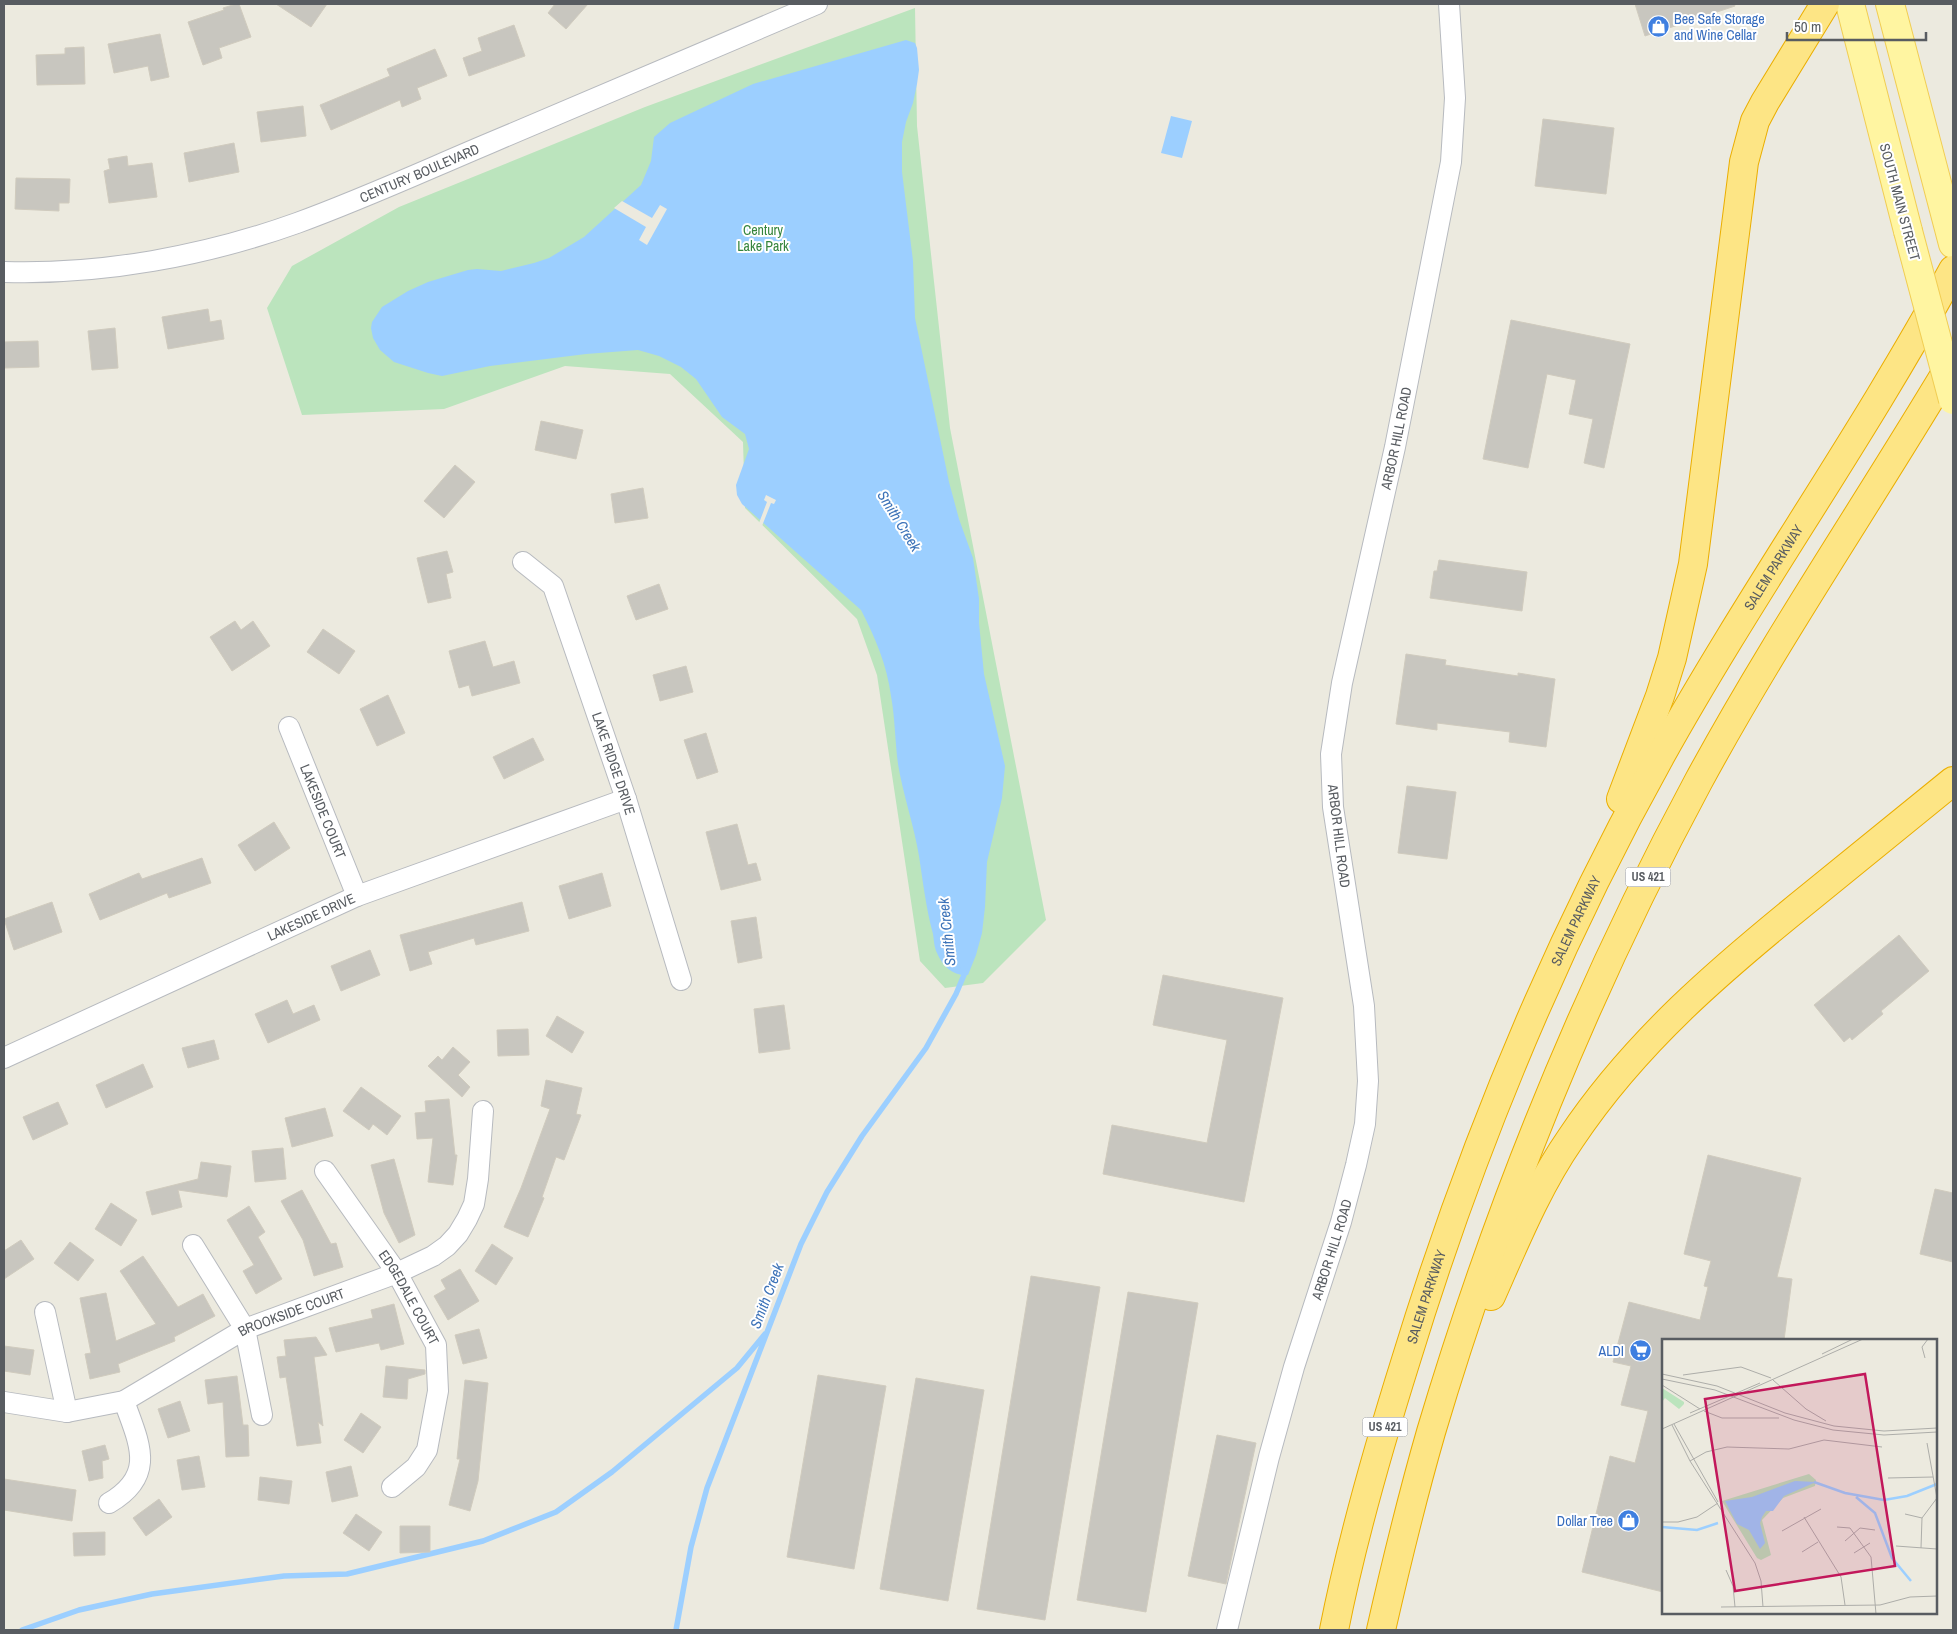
<svg xmlns="http://www.w3.org/2000/svg" width="1957" height="1634" font-family="'Archivo Narrow',sans-serif">
<rect width="100%" height="100%" fill="#eceadf"/>
<path fill="#bbe4bd" d="M 915,8 L 917,126 L 950,428 L 1046,920 L 983,983 L 945,988 L 920,961 L 877,675 L 857,619 L 745,508 L 743,442 L 670,374 L 565,366 L 444,409 L 302,415 L 267,308 L 292,266 L 399,207 L 645,107 Z"/>
<path fill="#9ccfff" d="M 906,40 L 915,43 L 917,48 L 919,70 L 917,84 L 913,103 L 906,122 L 902,142 L 902,172 L 913,261 L 915,318 L 949,482 L 959,519 L 973,558 L 979,599 L 979,623 L 984,674 L 1005,766 L 1002,798 L 987,862 L 985,907 L 982,933 L 976,955 L 968,975 C 953,976 943,967 937,953 C 934,947 934,940 933,934 C 926,908 923,882 919,856 C 914,825 903,795 898,764 C 895,741 895,718 891,696 C 887,665 875,637 861,610 L 742,504 L 737,495 L 736,485 L 749,449 L 745,434 L 722,417 L 696,379 L 681,367 L 659,356 L 638,350 L 586,354 L 490,366 L 442,376 L 428,373 L 394,362 L 380,350 L 373,338 L 371,328 L 372,322 L 382,307 L 408,291 L 428,282 L 468,270 L 477,269 L 501,271 L 534,263 L 549,258 L 584,237 L 641,185 L 651,161 L 654,137 L 670,123 L 753,84 Z
M 1171,116 L 1192,121 L 1182,158 L 1161,153 Z"/>
<path fill="#eceadf" d="M 622,201 L 652,218 L 660,205 L 667,209 L 647,245 L 639,240 L 646,227 L 614,208 Z
M 766,495 L 776,500 L 774,504 L 771,503 L 762,526 L 759,523 L 767,502 L 764,500 Z"/>
<g fill="none" stroke-linecap="round" stroke-linejoin="round">
<path stroke="#9ccfff" stroke-width="5.5" d="M 22,1630 L 79,1610 L 152,1594 L 284,1576 L 347,1574 L 483,1541 L 556,1512 L 612,1472 L 737,1368 L 765,1334
M 676,1630 L 691,1547 L 707,1488 L 801,1244 L 827,1192 L 862,1136 L 926,1048 L 956,994 L 964,975 L 963,969"/>
</g>
<path fill="#c8c6bf" stroke="#d0cbbe" d="M 236,4 L 239,4 L 251,37 L 219,48 L 222,58 L 203,65 L 188,22 L 224,10 L 223,8 Z
M 276,4 L 327,4 L 311,27 Z
M 555,4 L 588,4 L 566,29 L 548,13 Z
M 1635,4 L 1734,4 L 1735,6 L 1645,36 Z
M 514,25 L 525,56 L 469,76 L 463,58 L 482,51 L 478,38 Z
M 160,34 L 169,77 L 151,81 L 148,66 L 114,73 L 108,44 Z
M 84,47 L 85,84 L 37,85 L 36,55 L 65,54 L 65,48 Z
M 435,49 L 447,76 L 417,88 L 421,99 L 402,107 L 400,100 L 331,130 L 320,105 L 390,76 L 387,69 Z
M 303,106 L 306,136 L 261,142 L 257,112 Z
M 1543,119 L 1614,128 L 1606,194 L 1535,186 Z
M 234,143 L 239,172 L 189,182 L 184,153 Z
M 127,156 L 128,166 L 152,163 L 157,197 L 109,203 L 104,171 L 110,169 L 108,159 Z
M 16,178 L 70,179 L 69,203 L 59,203 L 59,211 L 15,209 Z
M 208,309 L 210,322 L 221,320 L 224,339 L 168,349 L 162,317 Z
M 1511,320 L 1630,344 L 1604,468 L 1584,463 L 1593,419 L 1569,414 L 1576,380 L 1547,374 L 1528,468 L 1483,459 Z
M 115,328 L 118,368 L 92,370 L 88,331 Z
M 38,341 L 39,367 L 4,368 L 4,342 Z
M 541,421 L 583,430 L 576,459 L 535,450 Z
M 455,465 L 475,482 L 444,518 L 424,501 Z
M 643,488 L 648,518 L 615,523 L 611,494 Z
M 447,551 L 453,572 L 446,574 L 451,598 L 428,603 L 417,558 Z
M 1439,560 L 1527,572 L 1522,611 L 1430,598 L 1434,571 L 1437,571 Z
M 659,584 L 668,609 L 636,620 L 627,596 Z
M 235,621 L 241,630 L 253,621 L 270,646 L 232,671 L 210,637 Z
M 323,629 L 355,651 L 339,674 L 307,652 Z
M 485,641 L 493,667 L 514,661 L 520,683 L 472,696 L 469,685 L 459,688 L 449,651 Z
M 1406,654 L 1446,660 L 1445,665 L 1518,676 L 1518,673 L 1555,679 L 1546,747 L 1509,742 L 1510,732 L 1437,723 L 1437,730 L 1396,724 Z
M 686,666 L 693,692 L 660,701 L 653,675 Z
M 388,695 L 405,733 L 377,746 L 360,709 Z
M 706,733 L 718,772 L 697,779 L 684,740 Z
M 533,738 L 544,760 L 504,779 L 493,757 Z
M 1407,786 L 1456,792 L 1447,859 L 1398,853 Z
M 274,822 L 290,848 L 255,871 L 238,845 Z
M 737,824 L 748,865 L 756,863 L 761,880 L 721,890 L 706,832 Z
M 202,858 L 211,883 L 169,898 L 167,893 L 100,920 L 89,894 L 139,873 L 142,879 Z
M 602,873 L 611,906 L 569,919 L 559,886 Z
M 52,902 L 62,932 L 14,950 L 4,919 Z
M 522,902 L 529,931 L 476,945 L 474,938 L 428,952 L 432,964 L 410,971 L 400,935 Z
M 756,917 L 762,958 L 738,963 L 731,921 Z
M 1899,935 L 1929,971 L 1881,1011 L 1883,1014 L 1852,1040 L 1850,1037 L 1844,1042 L 1814,1005 Z
M 370,950 L 380,975 L 341,991 L 331,966 Z
M 1163,975 L 1283,998 L 1244,1202 L 1103,1174 L 1112,1125 L 1207,1143 L 1227,1040 L 1153,1025 Z
M 287,1000 L 293,1014 L 314,1005 L 320,1020 L 268,1043 L 255,1014 Z
M 784,1005 L 790,1049 L 759,1053 L 754,1009 Z
M 557,1016 L 584,1032 L 572,1053 L 546,1036 Z
M 528,1029 L 529,1055 L 498,1056 L 497,1030 Z
M 214,1040 L 219,1059 L 188,1068 L 182,1048 Z
M 453,1047 L 470,1062 L 458,1075 L 470,1087 L 462,1097 L 428,1066 L 438,1056 L 442,1060 Z
M 143,1064 L 153,1087 L 106,1108 L 96,1085 Z
M 546,1080 L 582,1088 L 576,1114 L 581,1115 L 564,1160 L 556,1157 L 542,1197 L 544,1198 L 528,1237 L 504,1227 L 521,1188 L 550,1109 L 541,1106 Z
M 361,1087 L 401,1116 L 387,1135 L 373,1124 L 369,1130 L 343,1111 Z
M 449,1099 L 455,1155 L 457,1155 L 453,1185 L 428,1182 L 433,1138 L 417,1139 L 415,1113 L 426,1112 L 425,1101 Z
M 58,1102 L 68,1124 L 33,1140 L 23,1117 Z
M 325,1108 L 333,1136 L 292,1147 L 285,1118 Z
M 283,1148 L 286,1179 L 255,1182 L 252,1151 Z
M 1708,1155 L 1801,1178 L 1777,1277 L 1792,1279 L 1784,1340 L 1663,1340 L 1663,1592 L 1582,1572 L 1610,1456 L 1635,1463 L 1648,1411 L 1621,1405 L 1631,1366 L 1613,1362 L 1629,1302 L 1700,1320 L 1708,1287 L 1704,1286 L 1711,1261 L 1684,1254 Z
M 394,1159 L 415,1235 L 399,1243 L 384,1213 L 371,1165 Z
M 201,1162 L 231,1166 L 227,1197 L 178,1190 L 182,1207 L 152,1215 L 146,1192 L 198,1179 Z
M 1935,1189 L 1953,1193 L 1953,1262 L 1920,1254 Z
M 302,1190 L 331,1244 L 336,1243 L 343,1267 L 314,1276 L 303,1240 L 281,1201 Z
M 111,1203 L 137,1220 L 121,1246 L 95,1229 Z
M 249,1206 L 265,1232 L 258,1237 L 282,1279 L 256,1294 L 243,1271 L 254,1265 L 227,1220 Z
M 21,1240 L 34,1259 L 4,1279 L 4,1251 Z
M 70,1242 L 94,1260 L 78,1281 L 54,1263 Z
M 492,1244 L 513,1258 L 496,1285 L 475,1271 Z
M 143,1256 L 178,1307 L 203,1294 L 215,1316 L 174,1337 L 175,1341 L 118,1364 L 120,1372 L 90,1379 L 85,1354 L 91,1353 L 80,1298 L 106,1293 L 116,1341 L 156,1324 L 120,1271 Z
M 460,1269 L 479,1301 L 448,1320 L 434,1296 L 446,1289 L 441,1280 Z
M 1031,1276 L 1100,1287 L 1045,1620 L 977,1609 Z
M 1128,1292 L 1198,1303 L 1146,1612 L 1077,1600 Z
M 394,1304 L 404,1344 L 381,1350 L 379,1343 L 336,1352 L 329,1328 L 373,1318 L 371,1310 Z
M 479,1329 L 487,1358 L 463,1364 L 455,1335 Z
M 316,1337 L 327,1355 L 314,1357 L 323,1426 L 318,1422 L 321,1443 L 297,1446 L 286,1377 L 280,1378 L 277,1357 L 286,1356 L 284,1340 Z
M 4,1346 L 34,1350 L 30,1375 L 4,1371 Z
M 386,1366 L 425,1370 L 425,1374 L 408,1379 L 407,1399 L 383,1397 Z
M 818,1375 L 886,1386 L 854,1569 L 787,1557 Z
M 237,1376 L 243,1425 L 248,1425 L 249,1456 L 226,1457 L 223,1402 L 208,1404 L 205,1380 Z
M 916,1378 L 984,1390 L 948,1601 L 880,1589 Z
M 465,1380 L 488,1383 L 478,1481 L 470,1511 L 449,1505 L 460,1459 L 457,1459 Z
M 180,1401 L 190,1431 L 168,1438 L 158,1409 Z
M 361,1413 L 381,1427 L 363,1453 L 344,1440 Z
M 1217,1435 L 1256,1443 L 1226,1584 L 1188,1576 Z
M 105,1445 L 109,1459 L 102,1461 L 103,1478 L 89,1481 L 82,1451 Z
M 199,1456 L 205,1487 L 182,1490 L 177,1460 Z
M 351,1466 L 358,1496 L 332,1502 L 326,1472 Z
M 260,1477 L 292,1481 L 289,1504 L 258,1500 Z
M 4,1479 L 76,1490 L 72,1521 L 4,1510 Z
M 159,1499 L 172,1517 L 146,1536 L 133,1518 Z
M 356,1514 L 382,1532 L 369,1551 L 343,1533 Z
M 400,1526 L 430,1526 L 430,1552 L 400,1553 Z
M 105,1532 L 105,1555 L 74,1556 L 73,1533 Z"/>
<g fill="none" stroke-linecap="round" stroke-linejoin="round">
<defs>
<g id="street">
<path id="s1" d="M 4,272 C 102,275 205,256 297,223 C 363,199 426,170 490,143 C 599,96 708,50 817,4"/>
<path id="s2" d="M 523,562 L 553,586 L 626,799 L 681,980"/>
<path id="s3" d="M 289,727 L 357,896"/>
<path id="s4" d="M 4,1058 L 357,896 L 626,799"/>
<path id="s5" d="M 325,1171 L 397,1273 L 436,1345 L 438,1391 L 427,1450 L 416,1467 L 392,1487"/>
<path d="M 193,1245 L 245,1329 L 262,1415"/>
<path d="M 45,1312 L 67,1412"/>
<path id="s6" d="M 4,1402 L 67,1412 L 124,1401 L 245,1329 L 397,1273 L 433,1256 L 447,1246 L 458,1234 L 467,1219 L 474,1204 L 478,1179 L 483,1111"/>
<path d="M 109,1503 C 157,1475 139,1443 124,1401"/>
<path id="s7" d="M 1227,1630 L 1269,1457 L 1294,1367 L 1341,1222 L 1356,1165 L 1365,1124 L 1368,1081 L 1364,1006 L 1333,807 L 1331,754 L 1342,683 L 1395,447 L 1451,162 L 1455,98 L 1449,4"/>
</g>
<path id="primary" d="M 1850,4 L 1908,231
M 1890,4 L 1953,244"/>
<g id="highway">
<path d="M 1621,799 L 1660,696 L 1672,658 L 1693,564 L 1744,162 L 1755,121 L 1765,102 L 1825,4"/>
<path d="M 1491,1296 C 1515,1242 1537,1187 1571,1138 C 1635,1042 1721,969 1809,898 C 1857,859 1905,820 1953,781"/>
<path id="s8" d="M 1334,1630 C 1352,1539 1378,1449 1406,1360 C 1470,1151 1554,947 1661,755 C 1753,590 1863,436 1953,270"/>
<path d="M 1381,1630 C 1396,1564 1412,1498 1431,1432 C 1498,1207 1586,990 1698,782 C 1776,638 1869,502 1953,361"/>
</g>
</defs>
<use href="#street" stroke="#b7babf" stroke-width="22"/>
<use href="#primary" stroke="#f1cd53" stroke-width="30"/>
<use href="#highway" stroke="#ebae00" stroke-width="30"/>
<use href="#street" stroke="#fff" stroke-width="20"/>
<use href="#primary" stroke="#fff5a1" stroke-width="28"/>
<use href="#highway" stroke="#fde585" stroke-width="28"/>
<defs>
<path id="primary-bridge" d="M 1908,231 L 1953,400"/>
</defs>
<use href="#primary-bridge" stroke="#f1cd53" stroke-width="30" stroke-linecap="butt"/>
<use href="#primary-bridge" stroke="#fff5a1" stroke-width="28"/>
</g>
<defs>
<symbol id="shop-disc" viewBox="-11 -11 22 22"><circle r="9.5" fill="#3f7fe0" stroke="#fff"/><path d="M-5-2.5h2.3a2.7 3.5 0 0 1 5.4 0H5L5.5 6h-11ZM-1.5-2.5h3a1.5 2.3 0 0 0-3 0Z" fill="#fff"/></symbol>
<symbol id="supermarket-disc" viewBox="-11 -11 22 22"><circle r="9.5" fill="#3f7fe0" stroke="#fff"/><path d="M-6-5.5h2.5l.6 2H6L4.5 2H-2.5L-4.4-4H-6ZM-1.5 3.2a1.3 1.3 0 1 0 .1 0ZM3 3.2a1.3 1.3 0 1 0 .1 0Z" fill="#fff"/></symbol>
</defs>
<g fill-rule="evenodd">
<use href="#shop-disc" x="1646" y="14" width="25" height="25"/>
<use href="#supermarket-disc" x="1628" y="1338" width="25" height="25"/>
<use href="#shop-disc" x="1616" y="1508" width="25" height="25"/>
</g>
<g text-anchor="middle" stroke-width="4" stroke-linejoin="round" paint-order="stroke">
<g fill="#fff" stroke="#8a8d90" stroke-width="1">
<rect x="1625.5" y="867.5" width="45" height="19" rx="4"/>
<rect x="1362.5" y="1417.5" width="45" height="19" rx="4"/>
</g>
<g font-size="12" font-weight="bold" fill="#585c61">
<text x="1648" y="881">US 421</text>
<text x="1385" y="1431">US 421</text>
</g>
<g font-size="14" fill="#366cbe" stroke="#fff" text-anchor="end">
<text x="1674" y="24" text-anchor="start">Bee Safe Storage<tspan x="1674" dy="16">and Wine Cellar</tspan></text>
<text x="1624" y="1356">ALDI</text>
<text x="1613" y="1526">Dollar Tree</text>
</g>
<g font-size="14" fill="#585c61" stroke="#fff">
<text dy="5" stroke="none"><textPath href="#s1" startOffset="431">CENTURY BOULEVARD</textPath></text>
<text transform="translate(1900 202) rotate(75)" y="5">SOUTH MAIN STREET</text>
<text dy="5" stroke="none"><textPath href="#s7" startOffset="1220">ARBOR HILL ROAD</textPath></text>
<text dy="5" stroke="none"><textPath href="#s8" startOffset="1156">SALEM PARKWAY</textPath></text>
<text dy="5" stroke="none"><textPath href="#s2" startOffset="226">LAKE RIDGE DRIVE</textPath></text>
<text dy="5" stroke="none"><textPath href="#s3" startOffset="91">LAKESIDE COURT</textPath></text>
<text transform="translate(1339 836) rotate(83)" y="5">ARBOR HILL ROAD</text>
<text dy="5" stroke="none"><textPath href="#s4" startOffset="338">LAKESIDE DRIVE</textPath></text>
<text dy="5" stroke="none"><textPath href="#s8" startOffset="751">SALEM PARKWAY</textPath></text>
<text dy="5" stroke="none"><textPath href="#s7" startOffset="395">ARBOR HILL ROAD</textPath></text>
<text dy="5" stroke="none"><textPath href="#s8" startOffset="346">SALEM PARKWAY</textPath></text>
<text dy="5" stroke="none"><textPath href="#s5" startOffset="152">EDGEDALE COURT</textPath></text>
<text dy="5" stroke="none"><textPath href="#s6" startOffset="312">BROOKSIDE COURT</textPath></text>
</g>
<g font-size="14" fill="#34843c" stroke="#fff">
<text x="763" y="235">Century<tspan x="763" dy="16">Lake Park</tspan></text>
</g>
<g font-size="15" font-style="italic" fill="#3d73b8" stroke="#fff">
<text transform="translate(899 521) rotate(58)" y="5">Smith Creek</text>
<text transform="translate(947 932) rotate(-96)" y="5">Smith Creek</text>
<text transform="translate(767 1296) rotate(-69)" y="5">Smith Creek</text>
</g>
</g>
<g transform="translate(1662 1339)">
<rect width="275" height="275" fill="#eceadf"/>
<path d="M 0,49 L 22,63 L 22,65 L 17,70 L 3,59 L 0,63 ZM 147,135 L 154,141 L 153,147 L 121,159 L 100,181 L 109,216 L 99,221 L 95,219 L 60,162 Z" fill="#bbe4bd"/>
<path d="M 133,142 L 154,143 L 122,157 L 111,172 L 104,172 L 100,178 L 98,184 L 103,204 L 98,210 L 87,191 L 75,185 L 63,162 L 90,158 Z" fill="#9ccfff"/>
<path fill="none" stroke="#9ccfff" stroke-width="2.5" d="M 152,143 L 183,154 L 222,161 L 245,157 L 275,145M 194,158 L 213,174 L 230,219 L 249,242M 0,188 L 35,191 L 56,184"/>
<path fill="none" stroke="#adada9" stroke-width="1" d="M 160,15 L 191,0M 263,19 L 260,8 L 266,0M 0,35 L 55,47 L 123,74 L 172,87 L 222,92 L 275,89M 21,36 L 79,28 L 109,39M 0,40 L 53,51 L 132,81 L 171,91 L 222,96 L 275,93M 111,41 L 144,70 L 164,82M 0,46 L 38,70M 42,72 L 60,79 L 117,79M 28,74 L 98,44M 12,85 L 56,163M 10,86 L 28,122 L 93,224 L 99,242 L 101,268M 0,90 L 201,0M 265,104 L 275,159M 28,122 L 44,113 L 65,108 L 127,110 L 162,101 L 220,108M 226,139 L 271,138M 243,175 L 260,179M 142,178 L 179,238 L 183,266M 0,183 L 16,183 L 35,178 L 56,164M 175,188 L 188,189 L 209,218 L 214,275M 120,192 L 159,170M 183,202 L 198,189 L 213,191M 234,207 L 275,210M 259,209 L 260,179 L 275,159M 140,213 L 156,203M 192,214 L 208,204M 64,231 L 71,247 L 73,268M 59,268 L 218,266 L 248,258 L 275,257"/>
<path fill="#c2185b" fill-opacity="0.15" stroke="#c2185b" stroke-width="2.5" d="M 203,35 L 233,227 L 73,252 L 43,60 Z"/>
<rect width="275" height="275" fill="none" stroke="#585c61" stroke-width="2.5"/>
</g>
<rect width="1957" height="1634" fill="none" stroke="#585c61" stroke-width="10"/>
<path d="M1787 32v8h139v-8" fill="none" stroke="#585c61" stroke-width="2.5"/>
<text x="1794" y="32" font-size="15" fill="#585c61" stroke="#ffffff" stroke-width="4" paint-order="stroke">50 m</text>
</svg>
